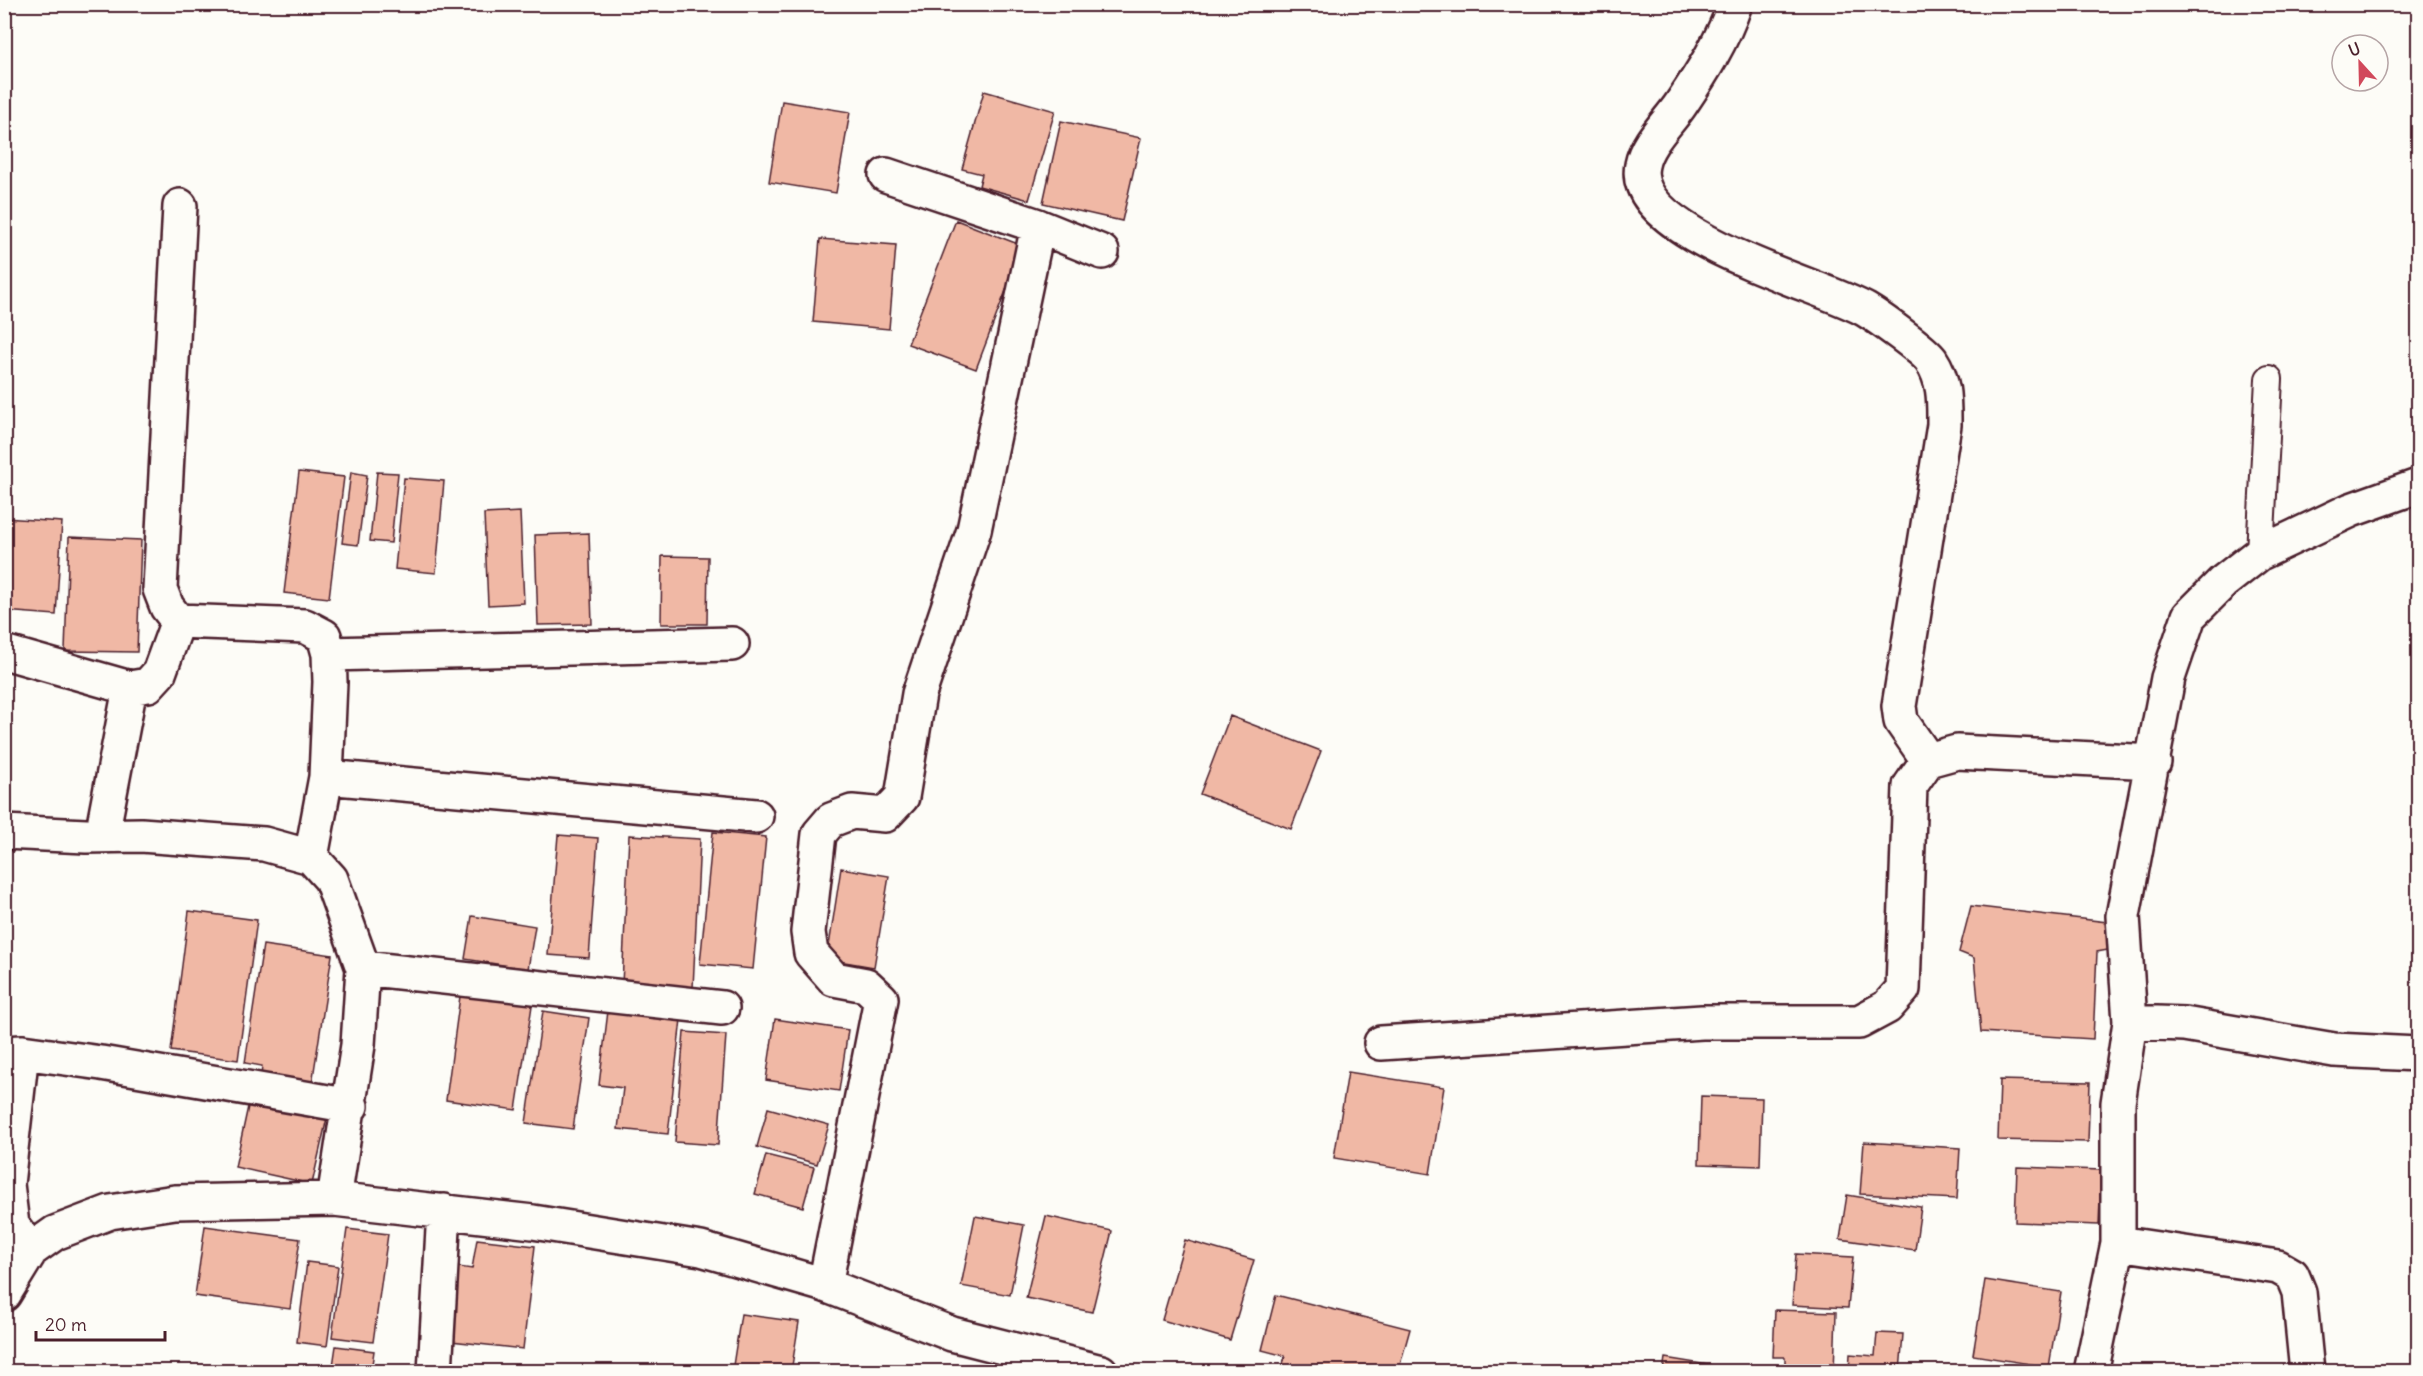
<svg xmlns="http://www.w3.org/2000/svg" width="2423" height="1376" font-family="Delius,sans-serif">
<rect width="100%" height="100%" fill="#fdfcf7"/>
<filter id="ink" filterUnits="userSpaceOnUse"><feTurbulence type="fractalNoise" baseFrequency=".0167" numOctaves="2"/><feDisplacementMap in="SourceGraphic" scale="12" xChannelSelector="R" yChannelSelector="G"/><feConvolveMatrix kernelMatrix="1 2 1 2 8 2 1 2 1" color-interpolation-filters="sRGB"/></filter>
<g filter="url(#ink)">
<path fill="#f0b8a5" stroke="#4a1f2b" stroke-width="1.5" d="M 984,91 L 1055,111 L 1029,200 L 979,186 L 982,174 L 962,169 Z
M 782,101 L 850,112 L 836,193 L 769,182 Z
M 1061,121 L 1141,138 L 1122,221 L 1043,203 Z
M 956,220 L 1023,246 L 976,369 L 908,344 Z
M 820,239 L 896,245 L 889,329 L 813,322 Z
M 299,472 L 344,477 L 329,598 L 284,593 Z
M 351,472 L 367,475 L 358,545 L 342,543 Z
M 377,472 L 398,473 L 391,543 L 370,541 Z
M 404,478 L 444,481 L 436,573 L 395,569 Z
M 520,512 L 524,603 L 488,605 L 484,514 Z
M 4,518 L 62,522 L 56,615 L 4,611 Z
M 589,533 L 592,624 L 538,625 L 535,535 Z
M 69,537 L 141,540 L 137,652 L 65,651 Z
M 662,556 L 708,557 L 707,624 L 661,624 Z
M 1230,716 L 1321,751 L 1291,829 L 1200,794 Z
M 713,832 L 766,837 L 753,969 L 700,964 Z
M 558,835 L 598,838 L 589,958 L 548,955 Z
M 629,835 L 700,839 L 693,988 L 622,985 Z
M 841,868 L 889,876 L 874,967 L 827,959 Z
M 1971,906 L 2107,922 L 2108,950 L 2097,952 L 2093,1039 L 1981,1032 L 1974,958 L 1959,952 Z
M 189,911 L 257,920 L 238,1060 L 171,1051 Z
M 472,916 L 535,926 L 528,969 L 465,959 Z
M 263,945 L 332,955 L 312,1084 L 261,1076 L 262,1066 L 245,1063 Z
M 461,989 L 533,999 L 516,1110 L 446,1100 Z
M 543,1011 L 589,1018 L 573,1129 L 526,1123 Z
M 608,1011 L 681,1019 L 668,1134 L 618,1129 L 623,1088 L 599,1085 Z
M 775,1019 L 848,1030 L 839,1091 L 766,1080 Z
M 684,1032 L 726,1035 L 718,1145 L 675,1142 Z
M 1348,1072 L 1444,1087 L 1430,1174 L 1334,1158 Z
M 2000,1080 L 2090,1082 L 2088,1142 L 1998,1140 Z
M 1701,1096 L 1762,1098 L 1760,1166 L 1699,1164 Z
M 249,1102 L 327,1118 L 312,1184 L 235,1167 Z
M 768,1108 L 829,1125 L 817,1164 L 757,1147 Z
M 1864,1142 L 1960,1148 L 1957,1199 L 1860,1194 Z
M 766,1155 L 814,1167 L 803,1207 L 755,1194 Z
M 2017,1167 L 2101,1170 L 2099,1225 L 2015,1222 Z
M 1847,1195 L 1921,1207 L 1915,1250 L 1840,1239 Z
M 975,1216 L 1024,1225 L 1010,1295 L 961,1286 Z
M 1046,1216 L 1112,1231 L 1092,1312 L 1026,1298 Z
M 205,1226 L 300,1239 L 290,1309 L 195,1296 Z
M 347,1229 L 388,1234 L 373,1342 L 332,1337 Z
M 477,1239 L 535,1246 L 523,1349 L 442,1340 L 452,1266 L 472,1269 Z
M 1185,1240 L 1254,1260 L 1230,1340 L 1162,1320 Z
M 1796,1254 L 1853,1257 L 1848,1308 L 1792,1305 Z
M 307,1262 L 338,1266 L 327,1346 L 297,1342 Z
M 1985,1280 L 2061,1292 L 2049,1367 L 1973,1355 Z
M 1276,1295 L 1410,1329 L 1398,1372 L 1297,1372 L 1282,1368 L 1285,1356 L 1262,1350 Z
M 1775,1310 L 1836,1312 L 1834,1372 L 1785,1372 L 1785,1357 L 1773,1357 Z
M 741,1314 L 799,1322 L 791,1372 L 732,1372 Z
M 1877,1333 L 1903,1334 L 1900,1372 L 1849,1372 L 1850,1354 L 1875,1356 Z
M 336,1346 L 374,1351 L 371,1371 L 333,1366 Z
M 1665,1358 L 1751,1372 L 1663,1372 Z"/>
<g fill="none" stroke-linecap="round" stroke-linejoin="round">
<defs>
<path id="lane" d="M 2260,553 L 2269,379"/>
<path id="street" d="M 1735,4 C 1723,40 1702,73 1681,104 C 1669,122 1646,143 1642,165 C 1627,235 1821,284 1866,310 C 1878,317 1924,350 1931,360 C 1945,381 1944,401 1944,425 L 1899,706 L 1901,721 L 1928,760
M 886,175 L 1038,226
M 180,206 L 160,589 L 167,607 L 178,621 L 305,626 L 324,636 L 329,654 L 330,682 L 326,777 L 311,857
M 4,652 L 130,688 L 148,685 L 159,673 L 178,621
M 329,654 L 732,644
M 326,777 L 756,816
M 4,832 L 86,836 L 141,835 L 264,844 L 311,857 L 331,879 L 363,968 L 358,1045 L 334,1199
M 102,835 L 130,688
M 363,968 L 722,1008
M 2130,1022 L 2184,1024 L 2334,1050 L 2418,1054
M 1381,1043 L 1702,1022 L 1859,1022 L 1887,1007 L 1903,989 L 1910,786 L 1928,760 L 1957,752 L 2154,762
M 22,1052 L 7,1184 L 12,1225 L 31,1250
M 4,1053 L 22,1052 L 101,1063 L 351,1106
M 2118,1243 L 2278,1267 L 2292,1275 L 2299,1292 L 2307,1372
M 825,1285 L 881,999 L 866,985 L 834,979 L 811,953 L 808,932 L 819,834 L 831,820 L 852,812 L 885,815 L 902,797 L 919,694 L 974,530 L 1038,226 L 1102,252
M 4,1294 L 31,1250 L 55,1233 L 110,1212 L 175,1202 L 334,1199 L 533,1222 L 701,1249 L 825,1285 L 952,1334 L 1101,1372
M 435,1372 L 444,1211
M 2091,1372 L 2118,1243 L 2118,1103 L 2130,1022 L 2123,916 L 2168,678 L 2189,616 L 2223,582 L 2260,553 L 2351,510 L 2418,486"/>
</defs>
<use href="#lane" stroke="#4a1f2b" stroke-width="30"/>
<use href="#street" stroke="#4a1f2b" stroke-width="38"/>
<use href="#lane" stroke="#fdfcf7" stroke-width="26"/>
<use href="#street" stroke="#fdfcf7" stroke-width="33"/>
</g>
</g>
<rect width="2423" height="1376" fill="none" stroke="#fdfcf7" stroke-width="24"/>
<rect x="12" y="12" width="2399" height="1352" fill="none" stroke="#4a1f2b" stroke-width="2" filter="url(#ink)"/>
<g transform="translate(2360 63) rotate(338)"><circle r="28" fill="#fdfcf7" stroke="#b5a4a5" stroke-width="1.5"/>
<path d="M0-4.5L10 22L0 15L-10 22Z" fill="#d1495b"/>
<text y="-9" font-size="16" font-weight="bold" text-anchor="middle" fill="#4a1f2b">U</text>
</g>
<path d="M36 1331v9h129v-9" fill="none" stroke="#4a1f2b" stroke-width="3"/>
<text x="45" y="1331" font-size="18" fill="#4a1f2b" stroke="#fdfcf7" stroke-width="4.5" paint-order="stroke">20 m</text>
</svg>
